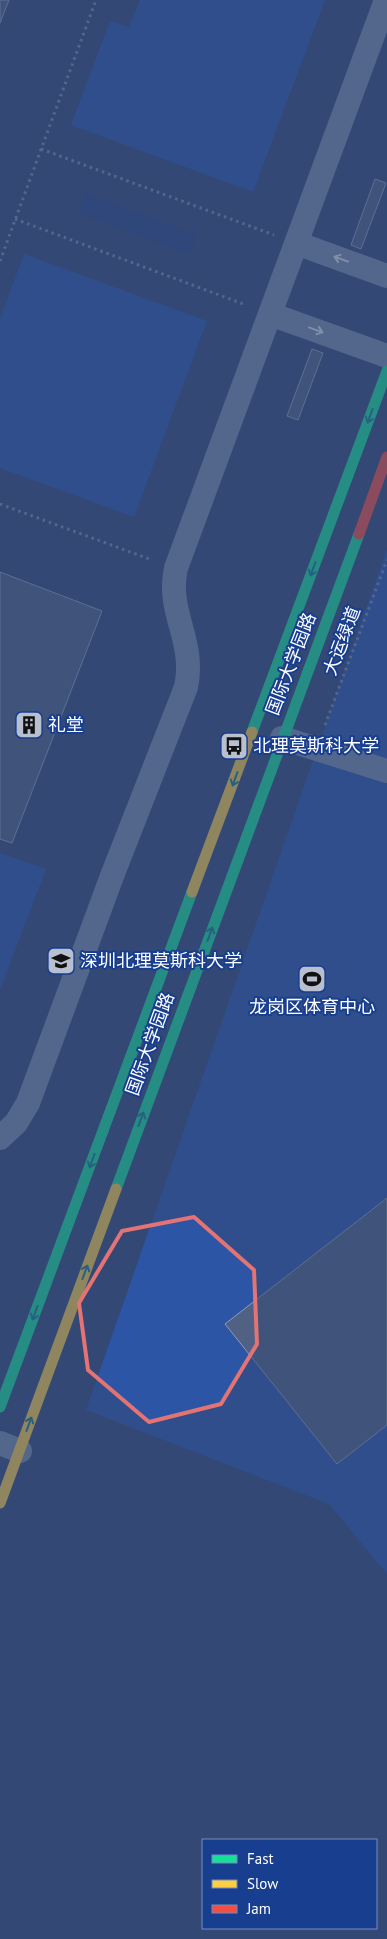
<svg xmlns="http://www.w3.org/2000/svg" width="387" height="1939" font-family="'PT Sans','Noto Sans SC',sans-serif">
<rect width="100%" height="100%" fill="#334875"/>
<path fill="#2c55a6" d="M 140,0 L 325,0 L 253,192 L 71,125 L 110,21 L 129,27 Z
M 24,254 L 207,321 L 134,517 L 0,468 L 0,319 Z
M 387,549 L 387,1574 L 329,1504 L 86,1410 Z
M 0,853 L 46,869 L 0,990 Z"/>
<path fill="#2b4682" d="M 86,193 L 197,235 L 190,255 L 78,213 Z"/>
<path fill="#506184" stroke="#8f9cb6" d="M 0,0 L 9,0 L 0,23 Z
M 375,179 L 386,183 L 361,249 L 351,245 Z
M 312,349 L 323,353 L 298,420 L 287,416 Z
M 0,572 L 102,611 L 12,843 L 0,839 Z
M 387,1198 L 387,1425 L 337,1464 L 225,1324 Z"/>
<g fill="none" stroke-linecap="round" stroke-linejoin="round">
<path stroke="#7b89a8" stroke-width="3" stroke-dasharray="2.5 4" stroke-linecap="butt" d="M 41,149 L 274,235
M 15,219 L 246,305
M 0,261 L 96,0
M 0,504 L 152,560
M 325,725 L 387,560"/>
<path stroke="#7b89a8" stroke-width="24" d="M 296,243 L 387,276
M 270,314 L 387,356
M 282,738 L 387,771
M 0,1138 L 16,1123 L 28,1103 L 112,876 L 186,687 C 196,640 166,613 176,568 L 386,0
M 0,1443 L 20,1451"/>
<path stroke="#16e098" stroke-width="11" d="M 252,732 L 387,371
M 116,1189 L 359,534
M 0,1407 L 192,892"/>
<path stroke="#ffcf43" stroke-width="11" d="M 192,892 L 252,732
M 0,1503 L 116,1189"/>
<path stroke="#f24e42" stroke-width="11" d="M 359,534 L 387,457"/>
</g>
<defs><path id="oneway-shaft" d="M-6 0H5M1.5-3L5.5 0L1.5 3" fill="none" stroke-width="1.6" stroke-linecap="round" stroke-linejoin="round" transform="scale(1.25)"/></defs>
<g stroke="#dee2e9">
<use href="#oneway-shaft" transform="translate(341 259) rotate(-160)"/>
<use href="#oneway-shaft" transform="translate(316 330) rotate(20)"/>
</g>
<g stroke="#177f93">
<use href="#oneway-shaft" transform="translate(370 416) rotate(110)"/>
<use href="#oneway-shaft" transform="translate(313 569) rotate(110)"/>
<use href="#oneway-shaft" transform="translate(235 779) rotate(110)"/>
<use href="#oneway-shaft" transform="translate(210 934) rotate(-70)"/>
<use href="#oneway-shaft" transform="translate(141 1119) rotate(-70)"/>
<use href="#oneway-shaft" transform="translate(92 1161) rotate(110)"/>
<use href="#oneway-shaft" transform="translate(85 1272) rotate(-70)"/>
<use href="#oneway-shaft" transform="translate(35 1313) rotate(110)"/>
<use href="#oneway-shaft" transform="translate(29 1424) rotate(-70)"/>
</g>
<path d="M0 0H387V1939H0ZM 194,1217 L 254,1270 L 257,1344 L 221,1404 L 149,1422 L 88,1370 L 79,1303 L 122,1231 Z" fill="#334875" fill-opacity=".55" fill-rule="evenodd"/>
<path fill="none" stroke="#e47373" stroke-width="4" stroke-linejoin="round" d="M 194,1217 L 254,1270 L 257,1344 L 221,1404 L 149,1422 L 88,1370 L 79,1303 L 122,1231 Z"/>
<defs>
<symbol id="building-square" viewBox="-11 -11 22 22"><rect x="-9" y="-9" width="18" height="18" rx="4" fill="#b8bfcf" stroke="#183e90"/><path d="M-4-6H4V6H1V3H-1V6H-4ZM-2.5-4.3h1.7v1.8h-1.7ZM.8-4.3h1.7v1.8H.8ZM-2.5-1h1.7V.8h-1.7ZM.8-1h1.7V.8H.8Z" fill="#111"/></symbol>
<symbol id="bus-square" viewBox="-11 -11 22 22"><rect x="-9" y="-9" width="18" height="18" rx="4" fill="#b8bfcf" stroke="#183e90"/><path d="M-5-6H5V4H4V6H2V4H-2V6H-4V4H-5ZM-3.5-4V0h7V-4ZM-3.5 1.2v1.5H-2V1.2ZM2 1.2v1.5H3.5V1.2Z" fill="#111"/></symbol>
<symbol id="university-square" viewBox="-11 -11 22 22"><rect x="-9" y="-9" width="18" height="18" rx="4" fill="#b8bfcf" stroke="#183e90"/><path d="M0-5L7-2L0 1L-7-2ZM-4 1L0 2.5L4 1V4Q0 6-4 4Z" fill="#111"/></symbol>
<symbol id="stadium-square" viewBox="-11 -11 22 22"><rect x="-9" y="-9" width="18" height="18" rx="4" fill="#b8bfcf" stroke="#183e90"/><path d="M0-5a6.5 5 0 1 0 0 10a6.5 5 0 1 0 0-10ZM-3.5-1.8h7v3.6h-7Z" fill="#111"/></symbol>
</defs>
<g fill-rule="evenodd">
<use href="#building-square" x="13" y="709" width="32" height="32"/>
<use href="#bus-square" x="218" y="730" width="32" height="32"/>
<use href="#university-square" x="45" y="945" width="32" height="32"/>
<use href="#stadium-square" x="296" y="963" width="32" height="32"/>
</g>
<g text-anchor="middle" stroke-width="4" stroke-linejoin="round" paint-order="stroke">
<g font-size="18" fill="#fff" stroke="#183e90">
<text transform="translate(342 641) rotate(-69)" y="6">大运绿道</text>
<text transform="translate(291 664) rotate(-69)" y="6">国际大学园路</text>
<text transform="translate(150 1044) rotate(-70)" y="6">国际大学园路</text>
</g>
<g font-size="18" fill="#fff" stroke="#183e90" text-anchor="start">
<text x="48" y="731">礼堂</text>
<text x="253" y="752">北理莫斯科大学</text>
<text x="80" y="967">深圳北理莫斯科大学</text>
<text x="312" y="1013" text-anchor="middle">龙岗区体育中心</text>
</g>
</g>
<rect x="202" y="1839" width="175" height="90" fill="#183e90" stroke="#748bbc"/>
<rect x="212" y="1855" width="25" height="8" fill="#16e098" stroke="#748bbc"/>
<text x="247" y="1864" font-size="15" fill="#ffffff">Fast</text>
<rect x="212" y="1880" width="25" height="8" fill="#ffcf43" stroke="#748bbc"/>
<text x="247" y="1889" font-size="15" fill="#ffffff">Slow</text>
<rect x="212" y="1905" width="25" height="8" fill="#f24e42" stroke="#748bbc"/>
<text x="247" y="1914" font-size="15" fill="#ffffff">Jam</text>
</svg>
